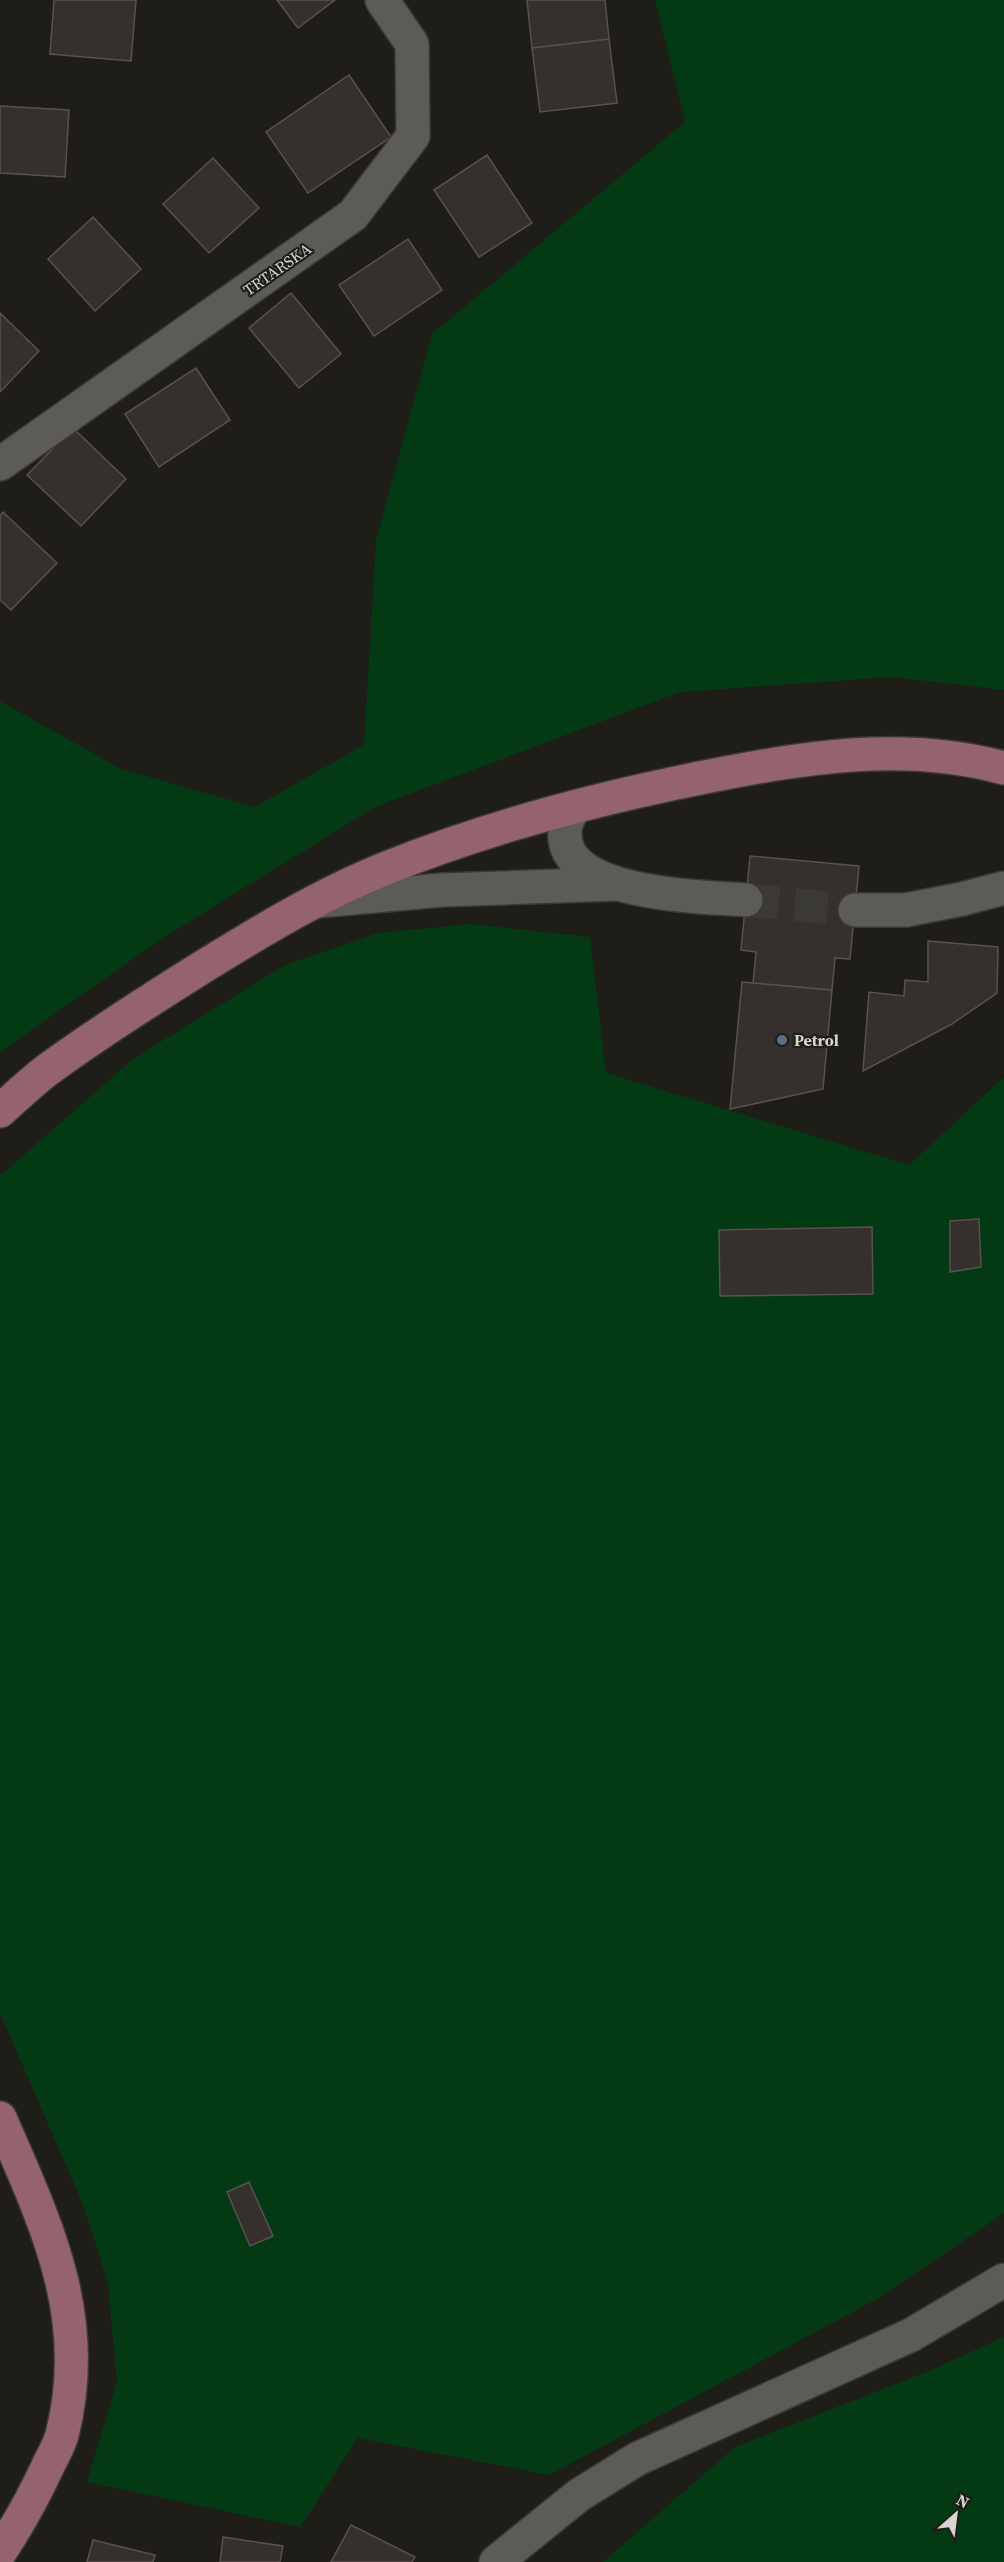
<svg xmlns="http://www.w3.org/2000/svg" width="1004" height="2562" font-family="'Source Serif 4',serif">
<rect width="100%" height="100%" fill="#1f1d18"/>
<path fill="#043a13" d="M 655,0 L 1004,0 L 1004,690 L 892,677 L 680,692 L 375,807 L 163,938 L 0,1052 L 0,701 L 121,769 L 255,807 L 364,745 L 376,541 L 432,334 L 685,122 Z
M 470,924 L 590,937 L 606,1073 L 909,1165 L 1004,1077 L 1004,2213 L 879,2298 L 549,2475 L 358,2438 L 300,2527 L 87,2482 L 117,2382 L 108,2284 L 84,2207 L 0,2013 L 0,1176 L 133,1059 L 285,965 L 378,933 Z
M 1004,2337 L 1004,2562 L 603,2562 L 735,2447 L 929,2371 Z"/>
<path fill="#352f2e" stroke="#585150" stroke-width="1.5" d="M 54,0 L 136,0 L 131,61 L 50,54 Z
M 277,0 L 335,0 L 298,28 Z
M 527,0 L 605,0 L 609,39 L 532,48 Z
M 609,39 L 617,103 L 540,112 L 532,48 Z
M 349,75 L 391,137 L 308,193 L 266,132 Z
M 0,106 L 69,110 L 65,177 L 0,173 Z
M 487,155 L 532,223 L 479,257 L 434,190 Z
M 213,158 L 259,208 L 209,253 L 163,204 Z
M 93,217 L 141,269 L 95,311 L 48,259 Z
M 408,239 L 442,290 L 374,336 L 339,285 Z
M 291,293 L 341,354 L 299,388 L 249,328 Z
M 0,313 L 39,351 L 0,392 Z
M 196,368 L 230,420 L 159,467 L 125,414 Z
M 73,428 L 126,479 L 81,526 L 27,475 Z
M 3,512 L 57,563 L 11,610 L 0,600 L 0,516 Z
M 750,856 L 859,866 L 850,959 L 835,958 L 832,990 L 753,983 L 756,952 L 741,950 Z
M 928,941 L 998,947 L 997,993 L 952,1024 L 863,1071 L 869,992 L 904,996 L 905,980 L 928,982 Z
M 742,982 L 832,990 L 823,1089 L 730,1109 Z
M 979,1219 L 981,1267 L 950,1272 L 950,1221 Z
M 872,1227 L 873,1294 L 720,1296 L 719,1230 Z
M 249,2182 L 273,2236 L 250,2246 L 227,2192 Z
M 351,2525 L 415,2557 L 412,2562 L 331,2562 Z
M 223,2537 L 283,2546 L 280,2562 L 220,2562 Z
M 93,2540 L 155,2555 L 153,2562 L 87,2562 Z"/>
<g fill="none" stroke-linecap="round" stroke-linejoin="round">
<path stroke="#3a3934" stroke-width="33" stroke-dasharray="33 16" stroke-linecap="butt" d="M 746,900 L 855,910"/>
<defs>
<path id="minor" d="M 0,464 L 353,215 L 413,136 L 412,44 L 382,0
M 574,807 C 572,812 568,818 566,824 C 550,897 703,896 746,900
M 318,901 L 442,890 L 615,884
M 855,910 L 906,910 L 962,899 L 1004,888
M 496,2562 L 579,2495 L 637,2459 L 911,2335 L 1004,2280"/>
<path id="major" d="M 0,1111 C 16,1097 32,1081 50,1068 C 98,1033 150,1000 201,968 C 261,931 323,893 389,867 C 489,827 595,799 700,778 C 801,758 903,740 1004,768
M 0,2118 C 46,2224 92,2317 62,2435 C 59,2446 52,2457 47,2468 C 33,2498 18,2525 0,2552"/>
</defs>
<use href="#minor" stroke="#3a3935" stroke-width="36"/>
<use href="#major" stroke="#3a3935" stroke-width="36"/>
<use href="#minor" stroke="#5d5b55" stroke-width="33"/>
<use href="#major" stroke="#94636e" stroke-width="33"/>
</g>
<circle fill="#5c6f8a" stroke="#1f1d18" stroke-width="2" cx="782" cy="1040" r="6"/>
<g text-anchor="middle" stroke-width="4.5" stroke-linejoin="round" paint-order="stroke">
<g font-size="16" fill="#d6d5d2" stroke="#1f1d18">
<text transform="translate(277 269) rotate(-35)" y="6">TRTARSKA</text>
</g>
<g font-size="16" font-weight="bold" fill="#d6d5d2" stroke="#1f1d18" text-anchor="start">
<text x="794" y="1046">Petrol</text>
</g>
</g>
<g transform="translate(956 2514) rotate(28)" stroke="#1f1d18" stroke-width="4.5" paint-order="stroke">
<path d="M0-4.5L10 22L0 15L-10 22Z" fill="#d6d5d2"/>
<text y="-9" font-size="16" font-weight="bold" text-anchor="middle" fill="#d6d5d2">N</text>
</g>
</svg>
